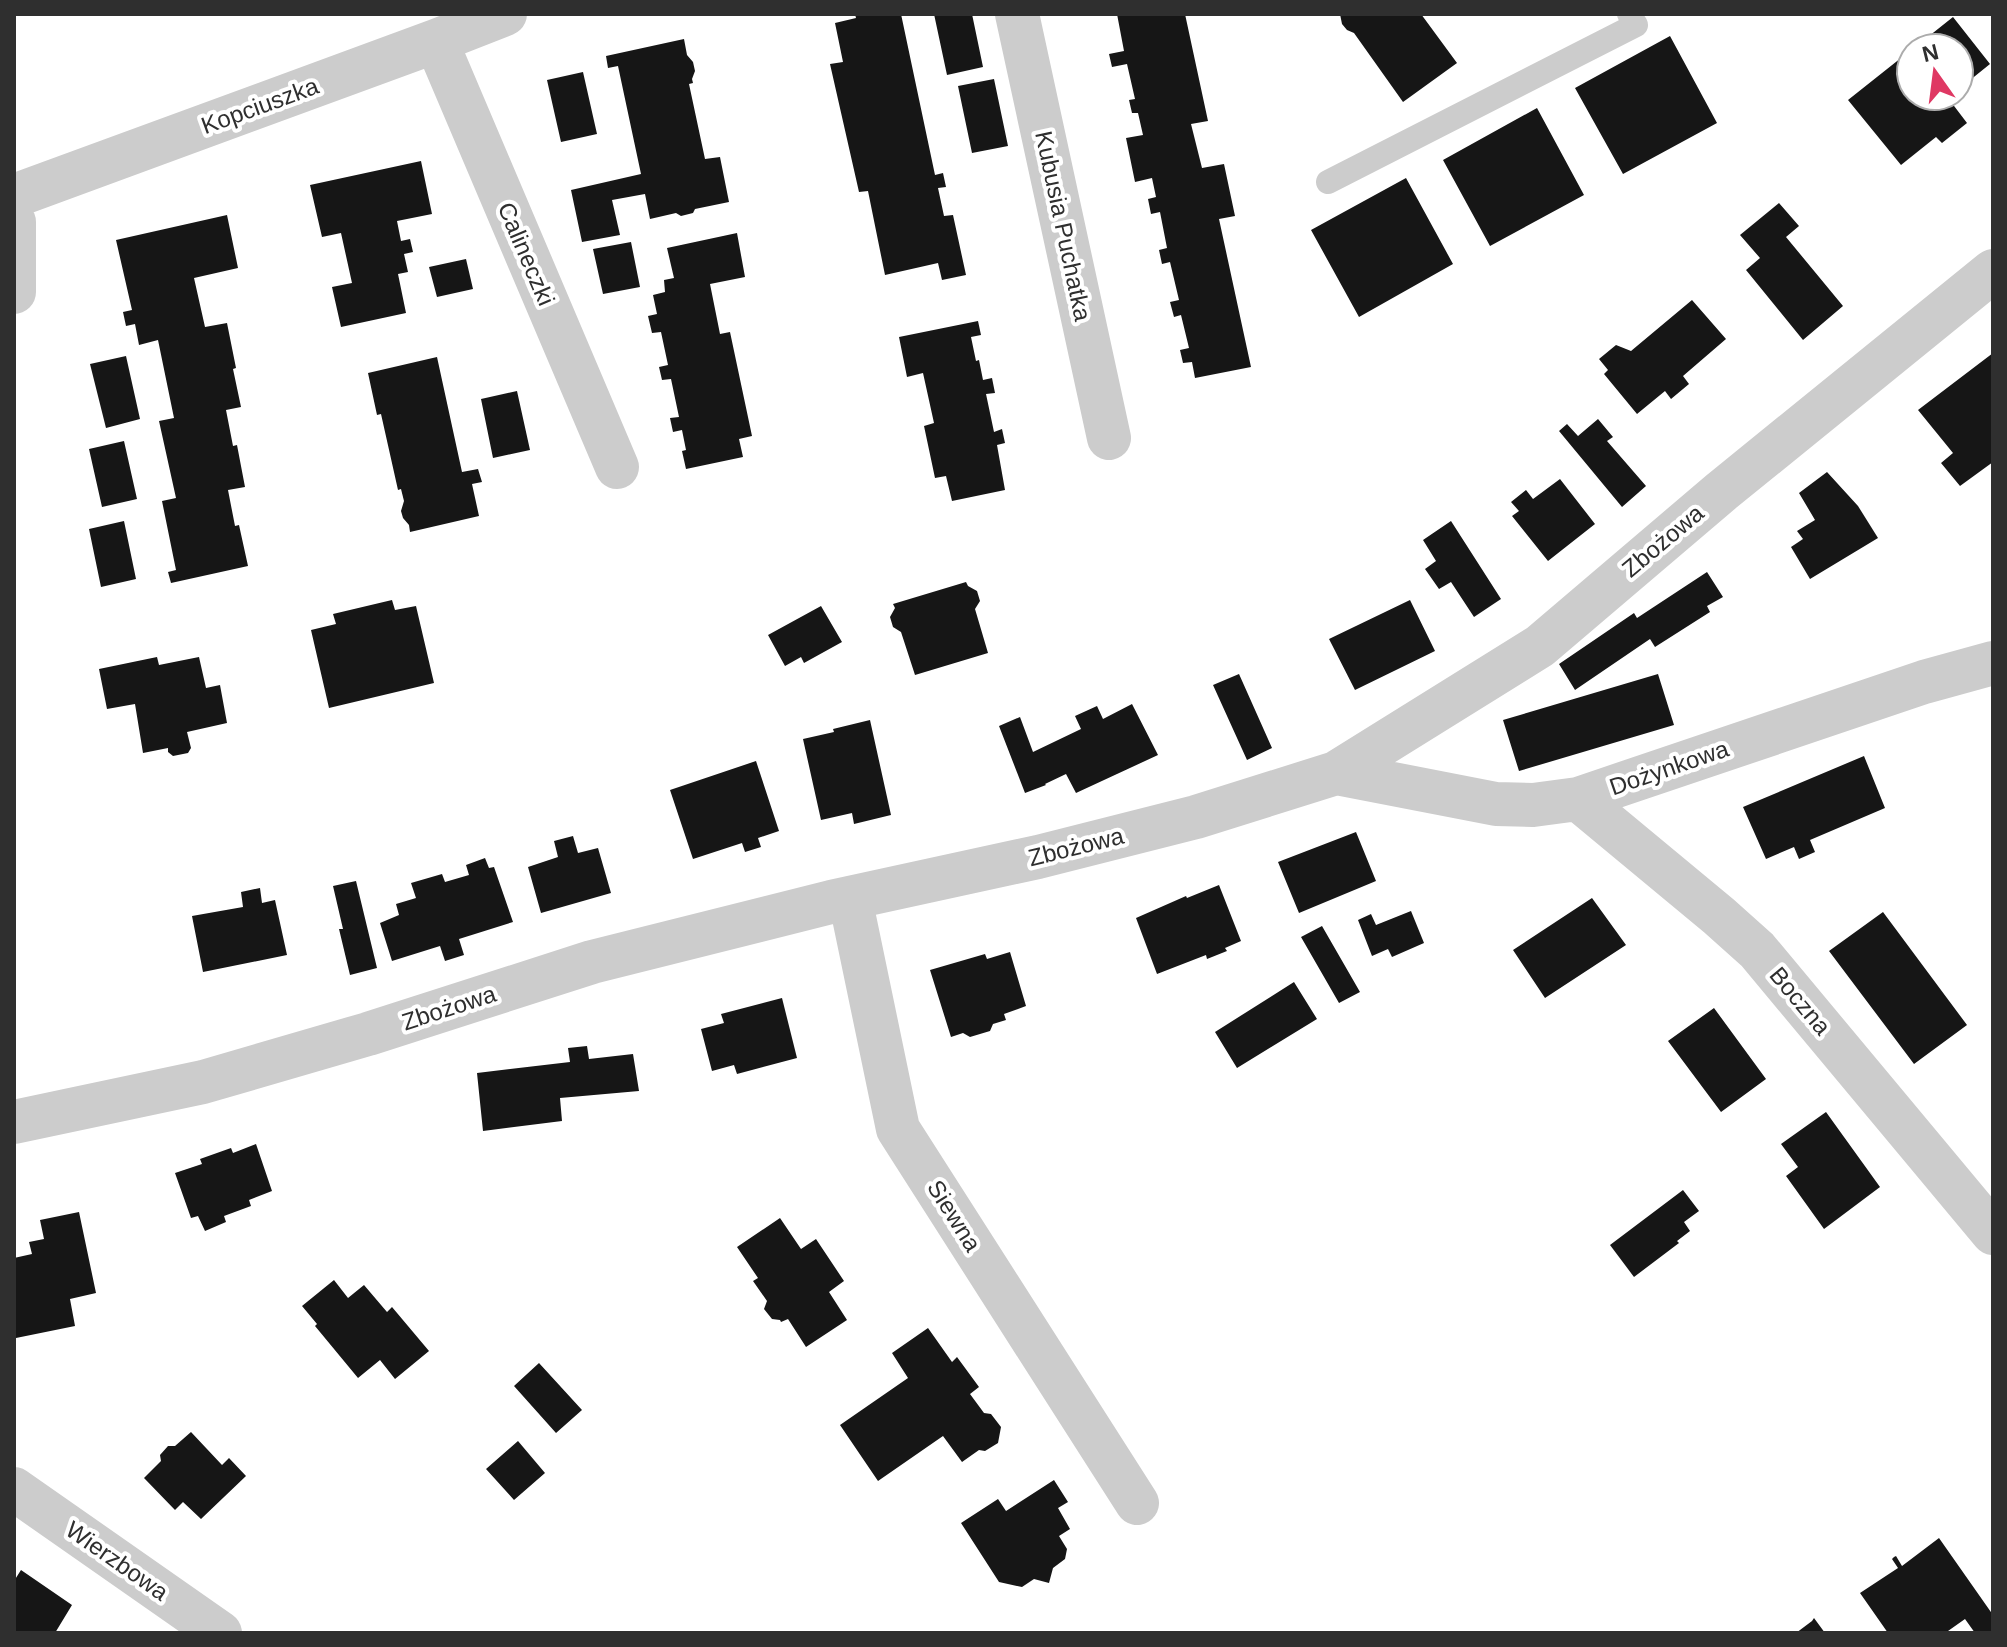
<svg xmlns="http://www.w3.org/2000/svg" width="2007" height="1647" font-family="Arial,sans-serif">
<rect width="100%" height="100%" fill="#fff"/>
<path fill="#161616" d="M 855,14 L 901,14 L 935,175 L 943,173 L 946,187 L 938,188 L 944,216 L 953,215 L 966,275 L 942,280 L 938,263 L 885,275 L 868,191 L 859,192 L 830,64 L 843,62 L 835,23 L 856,18 Z
M 934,14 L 972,14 L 983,67 L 947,75 Z
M 1117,14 L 1185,14 L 1208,121 L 1191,124 L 1202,168 L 1224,164 L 1235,216 L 1219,219 L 1251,367 L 1195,378 L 1192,362 L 1183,363 L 1180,350 L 1189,348 L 1181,315 L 1174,317 L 1170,302 L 1179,300 L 1170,262 L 1162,264 L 1159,250 L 1167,248 L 1160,212 L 1151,214 L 1148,199 L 1156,197 L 1152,178 L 1135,182 L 1126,138 L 1143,135 L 1138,113 L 1132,113 L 1129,100 L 1135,99 L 1127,64 L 1112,67 L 1109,54 L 1124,51 Z
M 1340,14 L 1421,14 L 1457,63 L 1403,102 L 1354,33 L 1347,30 L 1342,24 Z
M 1953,17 L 1990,64 L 1959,89 L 1959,48 L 1914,48 Z
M 1670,36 L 1717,123 L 1623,174 L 1575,88 Z
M 684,39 L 687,55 L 693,62 L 695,71 L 692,79 L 693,83 L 689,84 L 705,159 L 720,157 L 729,202 L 695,209 L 693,213 L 681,216 L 676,213 L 650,219 L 645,194 L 612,200 L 620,235 L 582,242 L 571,190 L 641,174 L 618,66 L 608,68 L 606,56 Z
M 1911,50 L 1911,96 L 1950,96 L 1948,98 L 1967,123 L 1942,143 L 1936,137 L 1901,165 L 1848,100 Z
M 583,72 L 597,134 L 561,142 L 547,80 Z
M 994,79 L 1008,146 L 972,153 L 958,86 Z
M 1537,108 L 1584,195 L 1490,246 L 1443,160 Z
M 421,161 L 432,214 L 397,221 L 401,241 L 410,239 L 413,252 L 404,254 L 408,272 L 398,274 L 406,313 L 341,327 L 332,287 L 352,283 L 341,233 L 322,237 L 310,185 Z
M 1406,178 L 1453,264 L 1359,317 L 1311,230 Z
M 1779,203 L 1799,226 L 1786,237 L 1843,306 L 1803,340 L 1746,270 L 1760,258 L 1740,235 Z
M 227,215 L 238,268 L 194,278 L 205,327 L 227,323 L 236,368 L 233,369 L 241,407 L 226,410 L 233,446 L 237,445 L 245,487 L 228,490 L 235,526 L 239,525 L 248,566 L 171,583 L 168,572 L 176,570 L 162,501 L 176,498 L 159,421 L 174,418 L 158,340 L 139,345 L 135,324 L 126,326 L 123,312 L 132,310 L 116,240 Z
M 737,233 L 745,277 L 710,284 L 720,334 L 730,332 L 752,436 L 739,439 L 743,457 L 686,469 L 682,451 L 686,450 L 682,430 L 673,432 L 670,418 L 679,417 L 671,379 L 662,380 L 659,367 L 668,365 L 661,332 L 652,333 L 648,316 L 657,314 L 653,295 L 665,292 L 664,280 L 674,278 L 667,248 Z
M 631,242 L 640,287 L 603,294 L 593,249 Z
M 466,259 L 473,289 L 437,297 L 429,267 Z
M 1692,300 L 1726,339 L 1683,376 L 1689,384 L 1671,399 L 1665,391 L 1637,414 L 1604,374 L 1608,370 L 1599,359 L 1616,345 L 1631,351 Z
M 978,321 L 981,335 L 971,337 L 976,361 L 979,360 L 983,380 L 992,378 L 995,393 L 986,394 L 994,432 L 1002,429 L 1005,443 L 997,445 L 1005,490 L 952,501 L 946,476 L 935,478 L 924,426 L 934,423 L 923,373 L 907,377 L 899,337 Z
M 1993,353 L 1993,462 L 1960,486 L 1941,463 L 1953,453 L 1918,410 Z
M 126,356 L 140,419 L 106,428 L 90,364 Z
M 437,357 L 462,472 L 478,469 L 482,482 L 472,484 L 479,516 L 410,532 L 409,525 L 403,518 L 401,511 L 404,501 L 401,489 L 398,490 L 381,414 L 377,415 L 368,373 Z
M 517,391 L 530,450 L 493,458 L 481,399 Z
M 1598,419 L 1613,437 L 1607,441 L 1646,486 L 1622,507 L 1559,431 L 1567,424 L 1578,436 Z
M 124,441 L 137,499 L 102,507 L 89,449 Z
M 1827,472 L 1858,506 L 1878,538 L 1810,579 L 1791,547 L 1803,539 L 1797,531 L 1815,520 L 1799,493 Z
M 1560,479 L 1595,524 L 1548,561 L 1512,516 L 1519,511 L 1511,502 L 1526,490 L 1533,499 Z
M 124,521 L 136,579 L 101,587 L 89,529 Z
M 1451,521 L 1501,599 L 1474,617 L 1451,582 L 1439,589 L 1425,569 L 1436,561 L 1423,540 Z
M 1707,572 L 1723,597 L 1707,606 L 1710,612 L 1655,647 L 1650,639 L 1575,690 L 1559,664 L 1634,613 L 1637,618 Z
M 966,582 L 968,586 L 977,591 L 980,601 L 975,609 L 988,653 L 915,675 L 901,632 L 893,627 L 890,617 L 895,608 L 893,604 Z
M 392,600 L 395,610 L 416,606 L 434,683 L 329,708 L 311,630 L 336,624 L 333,614 Z
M 1410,600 L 1435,651 L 1355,690 L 1329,639 Z
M 821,606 L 842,642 L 804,663 L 801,657 L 785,666 L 768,635 Z
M 157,657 L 159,665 L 199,657 L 206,688 L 220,685 L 227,723 L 187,732 L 191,748 L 188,753 L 173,756 L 168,752 L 168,748 L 143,753 L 135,704 L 107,709 L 99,669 Z
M 1239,674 L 1272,748 L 1247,760 L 1213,685 Z
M 1658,674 L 1674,725 L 1519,771 L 1503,720 Z
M 1132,704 L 1158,755 L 1076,793 L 1066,774 L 1045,784 L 1046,785 L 1025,793 L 999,726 L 1020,717 L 1033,752 L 1081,729 L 1075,716 L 1097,706 L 1103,719 Z
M 870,720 L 891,815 L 854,824 L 852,813 L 821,820 L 803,739 L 834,732 L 833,729 Z
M 1864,756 L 1885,808 L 1810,840 L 1815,852 L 1799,859 L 1794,847 L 1766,859 L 1743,807 Z
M 756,761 L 779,831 L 758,838 L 761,847 L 745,852 L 742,843 L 693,859 L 670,790 Z
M 1356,832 L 1376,881 L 1299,913 L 1278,862 Z
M 573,836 L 578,853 L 598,848 L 611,893 L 541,913 L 528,867 L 558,857 L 554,841 Z
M 485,858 L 489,868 L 494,867 L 513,922 L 459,939 L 464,955 L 445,961 L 440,946 L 392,961 L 380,923 L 399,915 L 396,904 L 416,898 L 411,883 L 442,874 L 445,882 L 469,875 L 466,865 Z
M 356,881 L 377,968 L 350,975 L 339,929 L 343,929 L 333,886 Z
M 1219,885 L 1241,941 L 1225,948 L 1227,951 L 1207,959 L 1206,955 L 1157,974 L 1136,918 L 1186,896 L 1187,898 Z
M 260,888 L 262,903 L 275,900 L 287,955 L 203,972 L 192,916 L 243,907 L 241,892 Z
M 1592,898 L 1626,945 L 1545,998 L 1513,950 Z
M 1411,911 L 1424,943 L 1392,957 L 1388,949 L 1372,956 L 1358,920 L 1371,914 L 1376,925 Z
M 1883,912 L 1967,1025 L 1914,1064 L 1829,951 Z
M 1322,926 L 1360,992 L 1339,1003 L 1301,937 Z
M 1010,952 L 1026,1006 L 1004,1014 L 1006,1020 L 993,1024 L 990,1031 L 970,1037 L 963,1033 L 951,1037 L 930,970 L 985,954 L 987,959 Z
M 1294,982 L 1317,1019 L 1237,1068 L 1215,1032 Z
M 782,998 L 797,1058 L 737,1074 L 734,1065 L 712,1071 L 701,1029 L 724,1023 L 721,1014 Z
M 1714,1008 L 1766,1079 L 1721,1112 L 1668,1041 Z
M 587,1046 L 589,1059 L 633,1054 L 639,1091 L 560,1098 L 562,1121 L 483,1131 L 477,1073 L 570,1062 L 568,1048 Z
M 1826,1112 L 1880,1187 L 1824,1229 L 1786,1176 L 1798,1167 L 1781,1144 Z
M 256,1144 L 272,1191 L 249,1200 L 251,1206 L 224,1216 L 226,1222 L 205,1231 L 198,1216 L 191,1218 L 175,1173 L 202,1164 L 200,1159 L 231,1148 L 233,1153 Z
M 1683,1190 L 1699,1211 L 1684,1222 L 1690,1231 L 1677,1241 L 1679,1243 L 1634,1277 L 1610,1245 Z
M 79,1212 L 96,1293 L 70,1299 L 75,1326 L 16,1338 L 14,1327 L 14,1258 L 32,1254 L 29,1242 L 44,1239 L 40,1220 Z
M 780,1218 L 801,1249 L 816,1239 L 844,1281 L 829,1292 L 847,1320 L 806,1347 L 788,1319 L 781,1322 L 780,1320 L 772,1319 L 764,1309 L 767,1301 L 753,1281 L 758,1278 L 737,1247 Z
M 334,1280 L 348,1298 L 364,1285 L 387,1312 L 392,1307 L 429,1351 L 395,1379 L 380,1360 L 358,1378 L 315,1326 L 317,1324 L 302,1306 Z
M 928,1328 L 952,1362 L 957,1357 L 979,1387 L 970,1394 L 984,1413 L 991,1414 L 1001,1427 L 998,1443 L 985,1451 L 979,1450 L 962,1462 L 943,1436 L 878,1481 L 840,1425 L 908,1378 L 892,1353 Z
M 539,1363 L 582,1410 L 556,1433 L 514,1386 Z
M 191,1432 L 222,1465 L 229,1458 L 246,1476 L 201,1519 L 183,1502 L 175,1510 L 144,1478 L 161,1461 L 160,1455 L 168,1446 L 175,1446 Z
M 518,1441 L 545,1473 L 514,1500 L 486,1469 Z
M 1054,1480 L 1068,1502 L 1058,1508 L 1070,1529 L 1059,1536 L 1067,1549 L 1065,1559 L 1053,1568 L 1049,1583 L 1034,1579 L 1022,1587 L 999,1582 L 961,1523 L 998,1499 L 1006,1511 Z
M 1939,1538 L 1993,1615 L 1993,1633 L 1975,1633 L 1965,1619 L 1948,1631 L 1949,1633 L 1888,1633 L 1860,1593 L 1898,1568 L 1892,1559 L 1894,1557 L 1896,1556 L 1902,1566 Z
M 21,1570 L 72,1605 L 55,1633 L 14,1633 L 14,1581 Z
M 1814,1618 L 1825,1633 L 1796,1633 L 1812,1621 Z"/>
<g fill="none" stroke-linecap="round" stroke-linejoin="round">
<path stroke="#ccc" stroke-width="24" d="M 1328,182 L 1636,25 L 1629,14"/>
<path stroke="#ccc" stroke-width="44" d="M 1017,14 L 1109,438
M 436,41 L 617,467
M 14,196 L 436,41 L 505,14
M 14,222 L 14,292
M 1336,773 L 1496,804 L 1533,805 L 1578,799 L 1924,682 L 1993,663
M 1578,799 L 1719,916 L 1757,950 L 1993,1233
M 850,898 L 898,1129 L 1137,1503
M 14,1122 L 203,1082 L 368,1034 L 592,962 L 831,902 L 1038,857 L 1196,817 L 1336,773 L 1540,646 L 1722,491 L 1993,271
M 14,1489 L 220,1633"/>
</g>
<g text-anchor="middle" stroke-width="8" stroke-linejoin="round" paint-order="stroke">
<g font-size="24" fill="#2f2f2f" stroke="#fff">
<text transform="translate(260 106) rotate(-20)" y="8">Kopciuszka</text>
<text transform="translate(1063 226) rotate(78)" y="8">Kubusia Puchatka</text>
<text transform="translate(526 254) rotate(67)" y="8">Calineczki</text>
<text transform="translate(1663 541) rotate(-40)" y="8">Zbożowa</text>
<text transform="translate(1669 768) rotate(-19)" y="8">Dożynkowa</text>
<text transform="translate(1076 847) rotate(-14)" y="8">Zbożowa</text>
<text transform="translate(1800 1001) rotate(50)" y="8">Boczna</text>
<text transform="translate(449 1008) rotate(-18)" y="8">Zbożowa</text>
<text transform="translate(954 1216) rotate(58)" y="8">Siewna</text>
<text transform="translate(117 1561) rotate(35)" y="8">Wierzbowa</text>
</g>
</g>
<rect width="2007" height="1647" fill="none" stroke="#2f2f2f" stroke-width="32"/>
<g transform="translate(1935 72) rotate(346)"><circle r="38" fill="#ffffff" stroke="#acacac" stroke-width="2"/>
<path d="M0-6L14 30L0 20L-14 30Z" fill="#df3863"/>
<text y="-12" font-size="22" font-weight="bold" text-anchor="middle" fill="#2f2f2f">N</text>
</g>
</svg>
